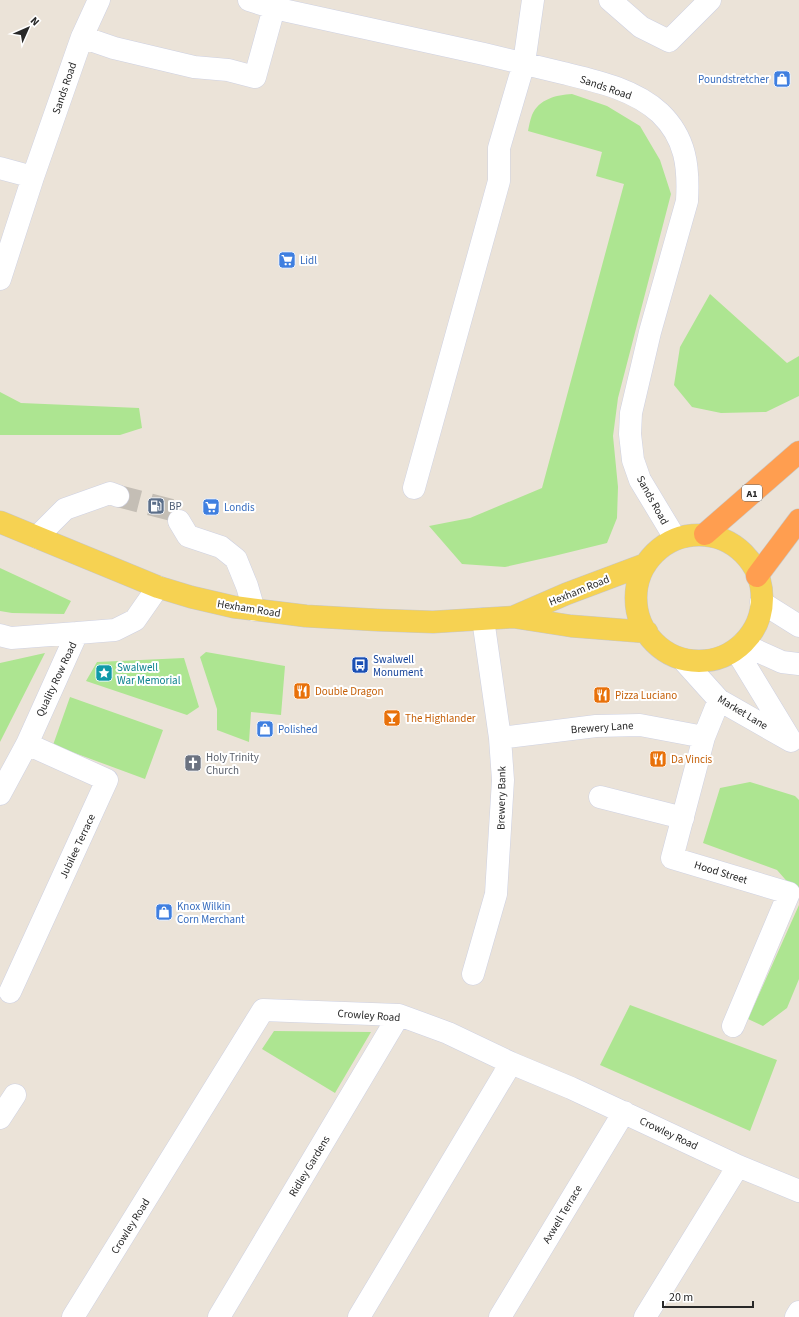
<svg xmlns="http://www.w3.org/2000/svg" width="799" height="1317" font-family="'Source Sans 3',sans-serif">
<rect width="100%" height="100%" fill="#ebe3d8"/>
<path fill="#ade591" d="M 572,94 L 607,106 L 640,126 L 660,160 L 671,194 L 618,398 L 613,436 L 618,487 L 617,518 L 607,543 L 554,556 L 505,567 L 462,564 L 429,526 L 470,518 L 542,488 L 624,184 L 596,176 L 602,152 L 528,131 C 529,126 530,120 532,115 C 539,99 556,95 572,94 Z
M 710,294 L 787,363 L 799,356 L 799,396 L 766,412 L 721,413 L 692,407 L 674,385 L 680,347 Z
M 0,392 L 21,403 L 139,408 L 142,428 L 120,435 L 0,435 Z
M 0,568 L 71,601 L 64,614 L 12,613 L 0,611 Z
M 206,652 L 285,666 L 281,715 L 251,712 L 249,742 L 217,730 L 217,709 L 200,657 Z
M 45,653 L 0,742 L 0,663 Z
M 184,658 L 199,707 L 187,715 L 86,681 L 97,662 Z
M 70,697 L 163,730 L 145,779 L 53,745 Z
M 750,782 L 795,796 L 799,800 L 799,895 L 777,870 L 703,843 L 720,788 Z
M 799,905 L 799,979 L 787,1008 L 763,1026 L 748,1019 Z
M 630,1005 L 777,1060 L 750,1131 L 600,1065 Z
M 274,1031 L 371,1032 L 335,1093 L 262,1049 Z"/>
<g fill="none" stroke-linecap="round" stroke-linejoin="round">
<path stroke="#c4beb5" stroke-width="22" stroke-dasharray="22 11" stroke-linecap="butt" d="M 118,496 L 172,510 L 179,521"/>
<defs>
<path id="minor" d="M 249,0 L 274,8 C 344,23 414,38 484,54 C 510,60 537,67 563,73 C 596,81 634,89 660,113 C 686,138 689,167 687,201 L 650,332 L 631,413 L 630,434 L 633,460 L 640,480 L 675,538
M 610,0 L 641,27 L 669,41 L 710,0
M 82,37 L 114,48 L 194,67 L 228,70 L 255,77 L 274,8
M 0,168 L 33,177
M 0,279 L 33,177 L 82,37 L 99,0
M 414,488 L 499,181 L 499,148 L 524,63 L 533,0
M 179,521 L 188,536 L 221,547 L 236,559 L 247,586 L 254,610
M 39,538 L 42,532 L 65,509 L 110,493 L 118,496
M 761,602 L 799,626
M 0,635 L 11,638 L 77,633
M 742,644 L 782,662 L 799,664
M 736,650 L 790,739
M 683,660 L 719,700 L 791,741
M 719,700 L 704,737 L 672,858 L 789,893 L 733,1026
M 500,738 L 596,726 L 640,725 L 704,737
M 0,794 L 27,744 L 77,633 L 115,630 L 135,620 L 158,587
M 600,797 L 683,818
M 473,974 L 496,894 L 503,780 L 500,738 L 483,619
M 10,992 L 107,780 L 27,744
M 0,1118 L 15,1095
M 73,1317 L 263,1010 L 399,1015 L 448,1033 L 511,1063 L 571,1088 L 738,1166 L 799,1191
M 219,1317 L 399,1015
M 359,1317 L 511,1063
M 500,1317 L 624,1112
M 645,1317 L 738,1166
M 796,1317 L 799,1312"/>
<path id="major" d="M 0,522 L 158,587 L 191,597 L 234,607 L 306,616 L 377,620 L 433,622 L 513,617 L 571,626 L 647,632
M636 598a63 63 0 1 1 126 0a63 63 0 1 1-126 0Z
M 513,617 L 566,594 L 646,564"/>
<path id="highway" d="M 705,534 L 799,452
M 757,576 L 799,520"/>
</defs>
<use href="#minor" stroke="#ced1e2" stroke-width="23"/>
<use href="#major" stroke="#c7c7c7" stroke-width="23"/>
<use href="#highway" stroke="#c7c7c7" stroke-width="23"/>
<use href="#minor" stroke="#fff" stroke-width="22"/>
<use href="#major" stroke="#f6d252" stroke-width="22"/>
<use href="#highway" stroke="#ff9e50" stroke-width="22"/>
</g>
<defs>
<symbol id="shop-square" viewBox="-11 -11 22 22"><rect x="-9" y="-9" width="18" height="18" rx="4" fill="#3f7fe0" stroke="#fff"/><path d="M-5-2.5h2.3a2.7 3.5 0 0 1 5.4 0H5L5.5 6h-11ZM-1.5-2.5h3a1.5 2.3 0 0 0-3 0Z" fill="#fff"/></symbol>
<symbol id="supermarket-square" viewBox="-11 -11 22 22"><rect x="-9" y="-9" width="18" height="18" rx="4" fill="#3f7fe0" stroke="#fff"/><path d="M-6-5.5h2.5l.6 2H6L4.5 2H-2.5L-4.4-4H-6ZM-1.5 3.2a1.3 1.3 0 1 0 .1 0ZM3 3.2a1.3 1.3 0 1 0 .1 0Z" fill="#fff"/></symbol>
<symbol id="fuel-square" viewBox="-11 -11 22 22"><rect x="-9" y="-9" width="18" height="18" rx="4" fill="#5c6f8a" stroke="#fff"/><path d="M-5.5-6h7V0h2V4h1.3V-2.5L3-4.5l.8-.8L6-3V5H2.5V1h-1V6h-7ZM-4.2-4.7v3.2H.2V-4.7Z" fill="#fff"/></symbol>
<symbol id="bus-square" viewBox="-11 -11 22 22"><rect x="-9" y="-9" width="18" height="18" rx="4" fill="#1a4fb4" stroke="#fff"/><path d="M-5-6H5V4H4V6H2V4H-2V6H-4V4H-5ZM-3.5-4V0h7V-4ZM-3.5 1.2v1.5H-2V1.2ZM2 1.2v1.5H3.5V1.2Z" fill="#fff"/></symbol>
<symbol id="sight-square" viewBox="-11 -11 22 22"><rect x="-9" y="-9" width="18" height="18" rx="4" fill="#0f9aa8" stroke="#fff"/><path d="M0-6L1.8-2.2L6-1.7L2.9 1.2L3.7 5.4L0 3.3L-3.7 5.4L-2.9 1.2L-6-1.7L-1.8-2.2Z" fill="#fff"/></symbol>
<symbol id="restaurant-square" viewBox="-11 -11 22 22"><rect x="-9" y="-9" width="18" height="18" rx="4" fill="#e8710a" stroke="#fff"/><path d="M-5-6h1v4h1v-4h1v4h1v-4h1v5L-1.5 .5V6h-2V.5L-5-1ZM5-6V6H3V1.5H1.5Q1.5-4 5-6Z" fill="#fff"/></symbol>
<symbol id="bar-square" viewBox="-11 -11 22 22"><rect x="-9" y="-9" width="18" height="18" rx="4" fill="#e8710a" stroke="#fff"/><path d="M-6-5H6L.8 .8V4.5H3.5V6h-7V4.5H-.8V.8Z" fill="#fff"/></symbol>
<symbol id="church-square" viewBox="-11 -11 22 22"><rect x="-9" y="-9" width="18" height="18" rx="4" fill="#6b7280" stroke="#fff"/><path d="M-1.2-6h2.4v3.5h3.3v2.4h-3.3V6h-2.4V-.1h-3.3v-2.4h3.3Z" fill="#fff"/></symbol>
</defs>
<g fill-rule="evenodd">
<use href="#shop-square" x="772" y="69" width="20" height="20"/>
<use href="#supermarket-square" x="277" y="250" width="20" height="20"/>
<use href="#fuel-square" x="146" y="496" width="20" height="20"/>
<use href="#supermarket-square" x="201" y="497" width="20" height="20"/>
<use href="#bus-square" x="350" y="655" width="20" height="20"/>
<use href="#sight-square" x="94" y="663" width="20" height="20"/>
<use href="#restaurant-square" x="292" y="681" width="20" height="20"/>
<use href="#restaurant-square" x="592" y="685" width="20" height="20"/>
<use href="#bar-square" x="382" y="708" width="20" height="20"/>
<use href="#shop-square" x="255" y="719" width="20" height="20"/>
<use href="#restaurant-square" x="648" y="749" width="20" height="20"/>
<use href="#church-square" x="183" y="753" width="20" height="20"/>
<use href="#shop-square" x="154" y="902" width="20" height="20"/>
</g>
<g text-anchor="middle" stroke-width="4" stroke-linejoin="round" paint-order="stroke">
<rect fill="#fff" stroke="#686868" stroke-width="1" x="742" y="485" width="20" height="16" rx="3"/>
<g font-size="10" font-weight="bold" fill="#282828">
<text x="752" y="497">A1</text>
</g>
<g font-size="11" fill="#366cbe" stroke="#fff" text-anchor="start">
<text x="769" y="83" text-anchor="end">Poundstretcher</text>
<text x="300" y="264">Lidl</text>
<text x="224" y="511">Londis</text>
<text x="278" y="733">Polished</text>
<text x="177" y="910">Knox Wilkin<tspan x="177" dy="13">Corn Merchant</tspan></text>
</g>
<g font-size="11" fill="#282828" stroke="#fff">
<text transform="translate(606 87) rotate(19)" y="4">Sands Road</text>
<text transform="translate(64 88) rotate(-71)" y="4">Sands Road</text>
<text transform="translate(653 500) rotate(61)" y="4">Sands Road</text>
<text transform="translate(579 590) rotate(-22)" y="4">Hexham Road</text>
<text transform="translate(249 608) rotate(9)" y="4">Hexham Road</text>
<text transform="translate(56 679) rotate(-65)" y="4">Quality Row Road</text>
<text transform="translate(743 712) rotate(31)" y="4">Market Lane</text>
<text transform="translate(602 727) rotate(-4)" y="4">Brewery Lane</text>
<text transform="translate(501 798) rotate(-89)" y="4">Brewery Bank</text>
<text transform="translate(77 846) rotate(-65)" y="4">Jubilee Terrace</text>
<text transform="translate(721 872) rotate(17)" y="4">Hood Street</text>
<text transform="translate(369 1015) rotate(4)" y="4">Crowley Road</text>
<text transform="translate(669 1133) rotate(25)" y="4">Crowley Road</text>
<text transform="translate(309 1166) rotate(-59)" y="4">Ridley Gardens</text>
<text transform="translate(562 1214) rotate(-59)" y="4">Axwell Terrace</text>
<text transform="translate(130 1226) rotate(-58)" y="4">Crowley Road</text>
</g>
<g font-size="11" fill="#4e5e75" stroke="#fff" text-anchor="start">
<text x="169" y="510">BP</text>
</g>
<g font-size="11" fill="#164399" stroke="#fff" text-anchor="start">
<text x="373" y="663">Swalwell<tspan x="373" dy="13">Monument</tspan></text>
</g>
<g font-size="11" fill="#0d838f" stroke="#fff" text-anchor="start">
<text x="117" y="671">Swalwell<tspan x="117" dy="13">War Memorial</tspan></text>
</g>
<g font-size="11" fill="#c56008" stroke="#fff" text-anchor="start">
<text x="315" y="695">Double Dragon</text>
<text x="615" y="699">Pizza Luciano</text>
<text x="405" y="722">The Highlander</text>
<text x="671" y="763">Da Vincis</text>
</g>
<g font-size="11" fill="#5b616d" stroke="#fff" text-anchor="start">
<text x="206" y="761">Holy Trinity<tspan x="206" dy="13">Church</tspan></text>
</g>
</g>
<g transform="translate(28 28) rotate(45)" stroke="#ffffff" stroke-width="3" paint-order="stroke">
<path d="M0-3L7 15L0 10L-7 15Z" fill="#282828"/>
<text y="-6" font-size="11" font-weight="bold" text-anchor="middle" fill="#282828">N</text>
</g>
<path d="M663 1301v6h90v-6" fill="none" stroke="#282828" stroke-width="2"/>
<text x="669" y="1301" font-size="12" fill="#282828" stroke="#ffffff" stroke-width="3" paint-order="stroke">20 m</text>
</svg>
